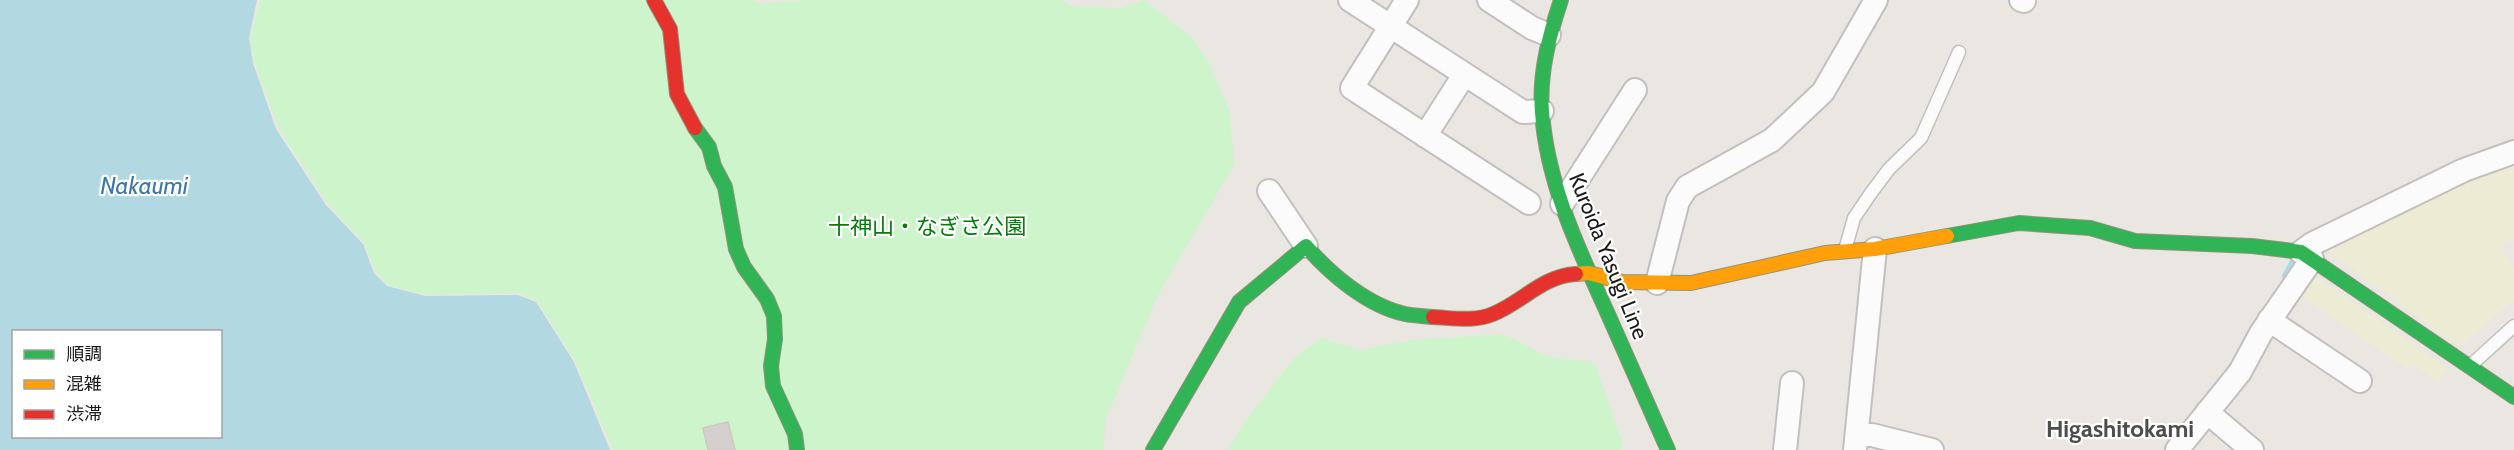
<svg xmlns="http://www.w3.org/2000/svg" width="2514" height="450" font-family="Cabin,'Noto Sans JP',sans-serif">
<rect width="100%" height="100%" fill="#eae7e2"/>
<path fill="#ecebd3" d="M 2514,157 L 2514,240 L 2505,243 L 2502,250 L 2514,268 L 2514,300 L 2459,347 L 2323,247 Z
M 2314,275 L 2448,368 L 2439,382 L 2414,366 L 2409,370 L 2302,297 Z"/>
<path fill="#cdf4cb" d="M 260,0 L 753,0 L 760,4 L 810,0 L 1061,0 L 1071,6 L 1121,8 L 1144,0 L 1193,38 L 1209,63 L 1230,113 L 1234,165 L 1157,297 L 1105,421 L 1104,450 L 613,450 L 575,360 L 537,301 L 519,293 L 426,295 L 388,285 L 376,272 L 364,243 L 328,204 L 278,127 L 254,61 L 250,39 Z
M 1503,334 L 1547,356 L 1595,363 L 1623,444 L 1621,450 L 1228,450 L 1244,423 L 1295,357 L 1321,338 L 1359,350 L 1413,340 Z"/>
<path fill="#b2d9e1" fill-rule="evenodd" d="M 0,0 L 257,0 L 249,38 L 253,63 L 276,129 L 326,205 L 363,244 L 374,273 L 387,286 L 425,296 L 518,295 L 536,302 L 574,362 L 610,450 L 0,450 ZM 14,332 L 220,332 L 220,436 L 14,436 Z"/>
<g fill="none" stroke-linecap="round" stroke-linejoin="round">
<path stroke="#b2d9e1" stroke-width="6" d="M 2285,276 L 2293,261"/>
</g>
<path fill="#d5d0cd" stroke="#cdc8c3" stroke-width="1.5" d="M 728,422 L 735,450 L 708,450 L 703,428 Z"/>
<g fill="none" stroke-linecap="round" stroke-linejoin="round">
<defs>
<path id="lane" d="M 1845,250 L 1854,218 L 1871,193 L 1889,169 L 1921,138 L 1959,52
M 2470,366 L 2514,326"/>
<path id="street" d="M 1350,0 L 1523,112 L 1542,111
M 1407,0 L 1352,88 L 1529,203
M 1489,0 L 1532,28 L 1549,35
M 2021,0 L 2024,1
M 1425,136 L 1464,75
M 1269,191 L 1306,246
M 1562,204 L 1635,90
M 2301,252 L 2312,244 L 2464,170 L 2514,152
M 1657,283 L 1678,201 L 1687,187 L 1772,140 L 1823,92 L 1876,0
M 2269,320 L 2360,381
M 2207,412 L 2252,450
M 1857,435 L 1872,435 L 1932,450
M 1785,450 L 1792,383
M 1855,450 L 1875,249
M 2177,450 L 2240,372 L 2261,333 L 2312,259"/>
<path id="fast" d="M 1561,0 C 1549,36 1539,74 1542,112 C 1547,183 1578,248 1607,312 C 1627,358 1648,404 1668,450
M 695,128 L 709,147 L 714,166 L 725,187 L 736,249 L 744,267 L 767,299 L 774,316 L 775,339 L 771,366 L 773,386 L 795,434 L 797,450
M 1947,236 L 2019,223 L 2090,228 L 2135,241 L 2252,246 L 2301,252 L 2514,397
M 1153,450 L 1239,302 L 1306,246 C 1330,274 1368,306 1405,314 C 1414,316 1424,316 1433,317"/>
<path id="slow" d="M 1576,274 L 1589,273 L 1622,282 L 1691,283 L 1825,253 L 1875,249 L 1947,236"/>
<path id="jam" d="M 654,0 L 670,29 L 677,94 L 695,128
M 1433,317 C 1454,318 1474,322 1493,314 C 1523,302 1542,276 1576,274"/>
</defs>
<use href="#lane" stroke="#c2c0be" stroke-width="15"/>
<use href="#street" stroke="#c2c0be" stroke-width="26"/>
<use href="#fast" stroke="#93937a" stroke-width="16"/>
<use href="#slow" stroke="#93937a" stroke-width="16"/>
<use href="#jam" stroke="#93937a" stroke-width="16"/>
<use href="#lane" stroke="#fcfbfb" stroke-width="12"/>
<use href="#street" stroke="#fcfbfb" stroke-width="22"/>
<use href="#fast" stroke="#30b455" stroke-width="14"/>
<use href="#slow" stroke="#ff9f0a" stroke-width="14"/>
<use href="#jam" stroke="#e5322d" stroke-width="14"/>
</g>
<g text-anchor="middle" stroke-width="4.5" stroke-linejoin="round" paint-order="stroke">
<g font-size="22" fill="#027f08" stroke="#fff">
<text x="927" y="234">十神山・なぎさ公園</text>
</g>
<g font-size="22" fill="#1a1a1a" stroke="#fff">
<text transform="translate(1609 256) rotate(68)" y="8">Kuroida Yasugi Line</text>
</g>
<g font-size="24" font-style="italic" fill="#3e78a9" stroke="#fff">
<text x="144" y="194">Nakaumi</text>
</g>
<g font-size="24" font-weight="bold" fill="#4d4d4d" stroke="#fff">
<text x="2120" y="437">Higashitokami</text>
</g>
</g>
<rect x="12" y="330" width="210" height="108" fill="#ffffff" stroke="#a3a3a3" stroke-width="1.5"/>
<rect x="24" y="350" width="30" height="9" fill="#30b455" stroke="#a3a3a3" stroke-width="1.5"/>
<text x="66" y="360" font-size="18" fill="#1a1a1a">順調</text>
<rect x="24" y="380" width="30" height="9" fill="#ff9f0a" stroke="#a3a3a3" stroke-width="1.5"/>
<text x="66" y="390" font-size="18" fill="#1a1a1a">混雑</text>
<rect x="24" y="410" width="30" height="9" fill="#e5322d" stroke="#a3a3a3" stroke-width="1.5"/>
<text x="66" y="420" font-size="18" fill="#1a1a1a">渋滞</text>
</svg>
